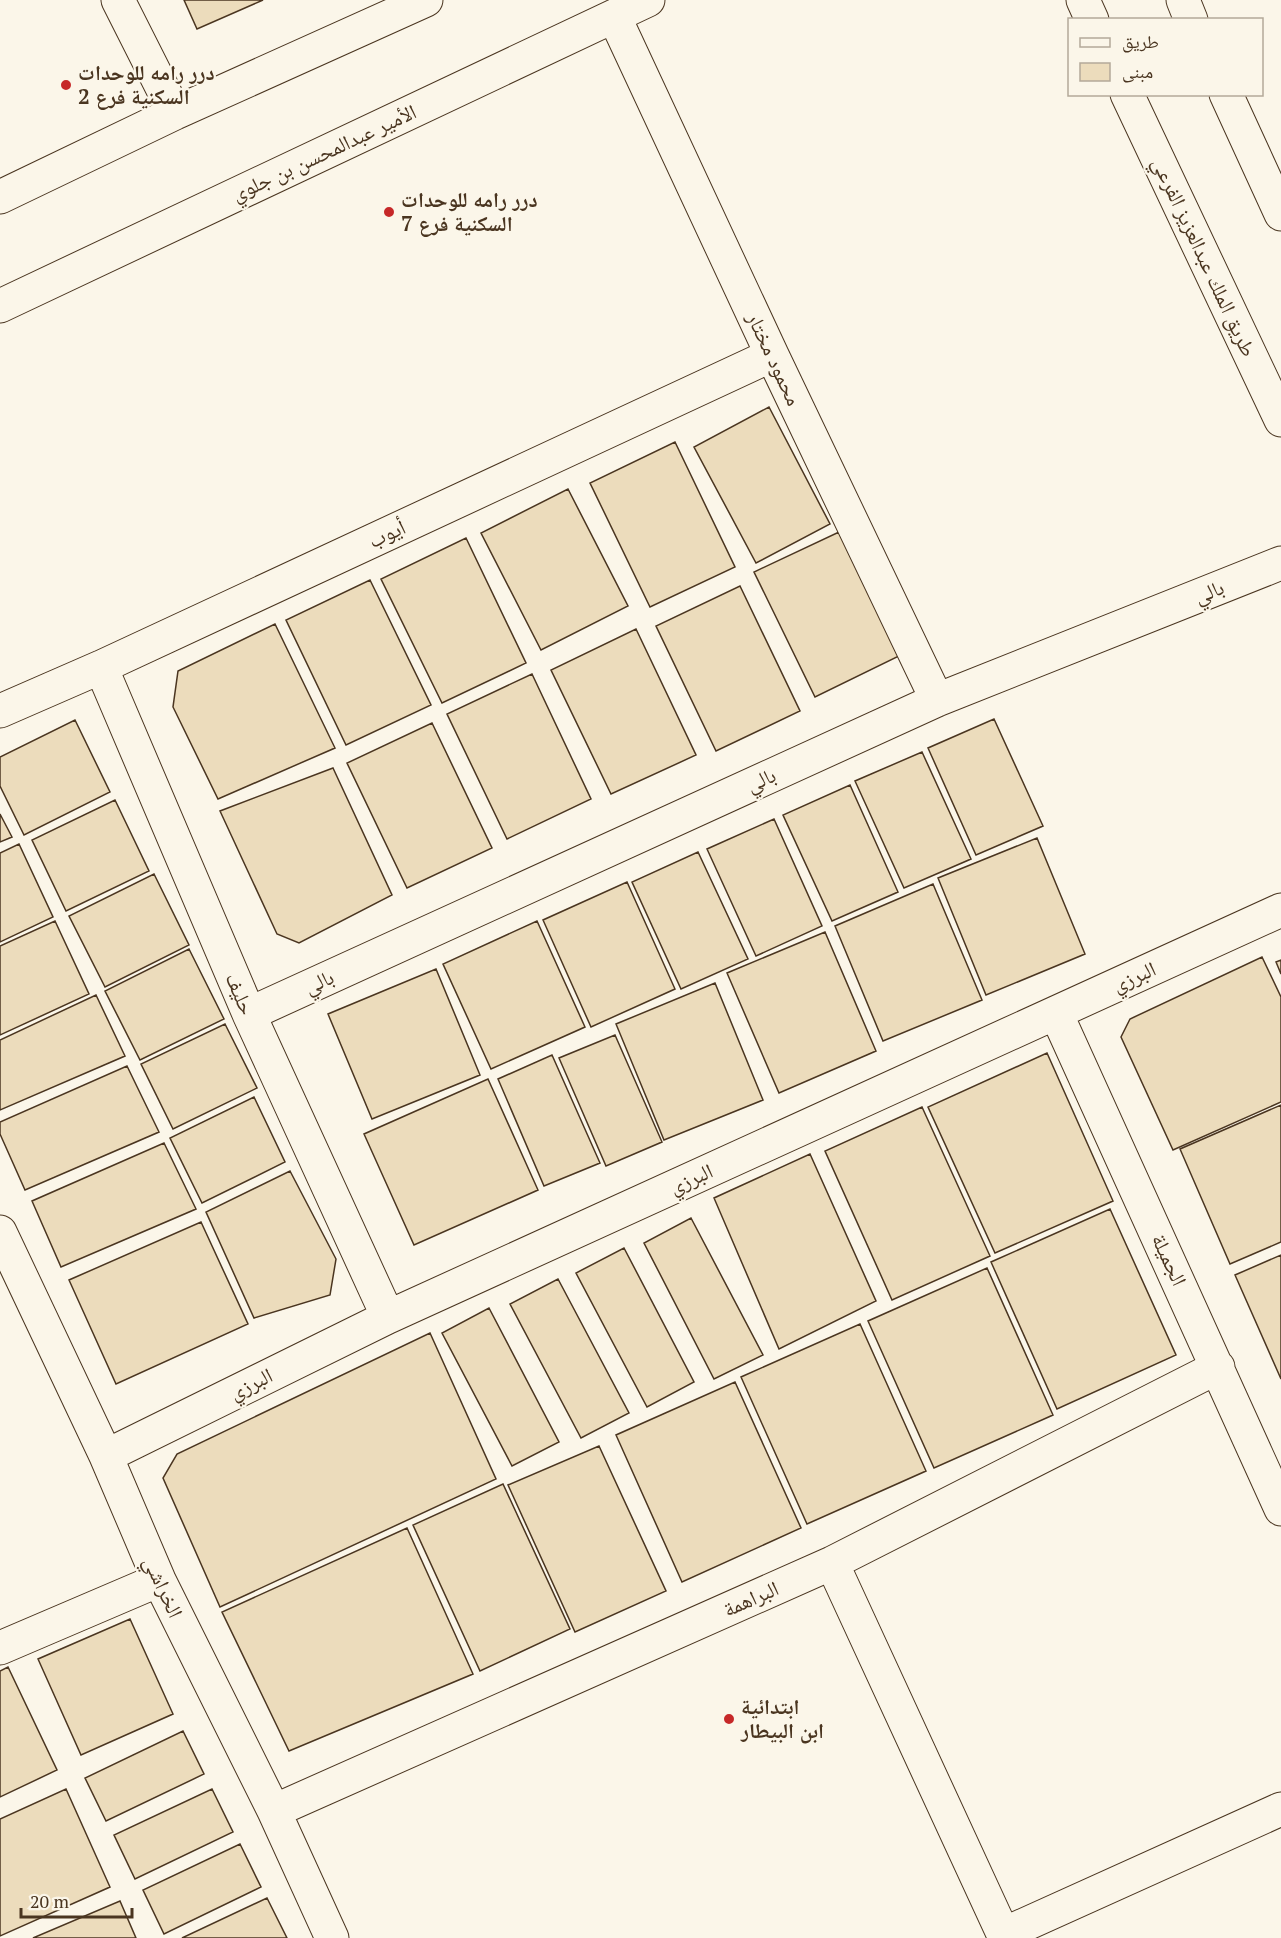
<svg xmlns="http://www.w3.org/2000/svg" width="1281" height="1938" font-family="'PT Serif','Noto Naskh Arabic',serif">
<rect width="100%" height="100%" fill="#fbf6e9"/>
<path fill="#ecdcbc" stroke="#4a3520" stroke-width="1.5" d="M 184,0 L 263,0 L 197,29 Z
M 769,407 L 830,524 L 756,563 L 694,447 Z
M 675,442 L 735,567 L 650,607 L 590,483 Z
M 568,489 L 628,606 L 541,650 L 481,533 Z
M 839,532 L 899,656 L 815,697 L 754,572 Z
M 466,538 L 526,663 L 442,703 L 381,579 Z
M 370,580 L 431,705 L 346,745 L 286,620 Z
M 740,586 L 800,711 L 716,751 L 656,626 Z
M 275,624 L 335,748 L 218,799 L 173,707 L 178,671 Z
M 636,629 L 696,755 L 611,794 L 551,670 Z
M 532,674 L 591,799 L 507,839 L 447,714 Z
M 994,719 L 1043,826 L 976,855 L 928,748 Z
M 75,720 L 110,792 L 24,835 L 0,786 L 0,757 Z
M 432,723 L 492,848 L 407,888 L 347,763 Z
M 922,752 L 971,859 L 904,888 L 855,781 Z
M 333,768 L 392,895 L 299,943 L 277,934 L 220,811 Z
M 850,785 L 898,892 L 832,921 L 783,815 Z
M 115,800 L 149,871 L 66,911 L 32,840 Z
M 0,814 L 12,837 L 0,842 Z
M 774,819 L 822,926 L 756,956 L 707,849 Z
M 1037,838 L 1085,954 L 986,995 L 938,878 Z
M 19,844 L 53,917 L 0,942 L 0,853 Z
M 698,852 L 748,959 L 681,989 L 632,882 Z
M 154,874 L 189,945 L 105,987 L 69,916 Z
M 627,882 L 675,989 L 591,1027 L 543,920 Z
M 933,884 L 982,1000 L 883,1041 L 835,926 Z
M 55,921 L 89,994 L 0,1035 L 0,946 Z
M 537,921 L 585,1027 L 491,1069 L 443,964 Z
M 825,932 L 876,1051 L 779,1093 L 727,973 Z
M 189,949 L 224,1019 L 140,1060 L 105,991 Z
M 1262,957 L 1281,997 L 1281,1102 L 1173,1150 L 1121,1037 L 1130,1019 Z
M 1281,960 L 1281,974 L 1276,962 Z
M 436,969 L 480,1075 L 372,1119 L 328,1014 Z
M 715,983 L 763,1100 L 664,1140 L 616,1024 Z
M 96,995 L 125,1056 L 0,1110 L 0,1040 Z
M 225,1024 L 257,1088 L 173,1129 L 141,1064 Z
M 615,1035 L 662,1142 L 606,1166 L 559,1058 Z
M 1047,1053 L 1113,1201 L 995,1253 L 928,1107 Z
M 552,1055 L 600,1163 L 544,1186 L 498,1079 Z
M 127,1066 L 159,1132 L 25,1190 L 0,1134 L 0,1122 Z
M 488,1079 L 538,1190 L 414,1245 L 364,1134 Z
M 254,1097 L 285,1162 L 202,1203 L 170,1138 Z
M 1281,1105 L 1281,1242 L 1230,1264 L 1180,1149 Z
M 922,1107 L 990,1256 L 892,1300 L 825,1151 Z
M 164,1143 L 196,1209 L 61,1267 L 32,1201 Z
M 810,1154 L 876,1301 L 779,1349 L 714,1198 Z
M 290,1171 L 336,1259 L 330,1295 L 254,1318 L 206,1212 Z
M 1110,1209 L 1176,1355 L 1057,1409 L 991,1262 Z
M 691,1218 L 763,1355 L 714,1379 L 644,1243 Z
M 201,1222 L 248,1324 L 116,1384 L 69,1280 Z
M 624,1248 L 694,1382 L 647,1407 L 576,1273 Z
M 1281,1255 L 1281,1379 L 1235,1275 Z
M 987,1268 L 1053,1415 L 934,1468 L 868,1321 Z
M 558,1279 L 629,1413 L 581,1438 L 510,1304 Z
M 489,1308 L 559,1442 L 512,1466 L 442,1333 Z
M 860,1324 L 926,1471 L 807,1524 L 741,1377 Z
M 430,1333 L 496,1479 L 220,1607 L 163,1478 L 177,1454 Z
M 735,1382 L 801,1528 L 682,1582 L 616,1435 Z
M 599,1446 L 666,1591 L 575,1632 L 508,1485 Z
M 503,1484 L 570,1629 L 480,1671 L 413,1525 Z
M 407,1528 L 473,1674 L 289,1751 L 222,1612 Z
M 130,1619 L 173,1714 L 81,1755 L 38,1659 Z
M 8,1667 L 57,1770 L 0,1797 L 0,1671 Z
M 183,1731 L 204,1774 L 106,1821 L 85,1778 Z
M 66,1789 L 110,1887 L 0,1936 L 0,1819 Z
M 212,1789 L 233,1832 L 135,1879 L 114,1835 Z
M 240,1844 L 261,1887 L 164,1934 L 143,1890 Z
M 267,1898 L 287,1938 L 182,1938 Z
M 120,1901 L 136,1938 L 33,1938 Z"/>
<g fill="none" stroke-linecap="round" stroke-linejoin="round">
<defs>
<path id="minor" d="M 118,0 L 175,113
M 614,16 L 772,355 L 937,700
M 0,197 L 175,113 L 426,0
M 0,306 L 648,0
M 101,667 L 249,1014 L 388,1317
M 0,711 L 101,667 L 772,355
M 1056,1013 L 1281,1509
M 249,1014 L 937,700 L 1281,563
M 0,1232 L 106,1456 L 159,1580 L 274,1811 L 332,1938
M 106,1456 L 388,1317 L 1281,910
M 832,1563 L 1005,1938
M 0,1648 L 159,1580
M 274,1811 L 832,1563 L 1218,1367
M 1004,1934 L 1281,1809"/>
<path id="tertiary" d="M 1083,0 L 1092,20
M 1127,94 L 1281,420"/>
<path id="primary" d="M 1183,0 L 1191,20
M 1226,94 L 1281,214"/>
</defs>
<use href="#minor" stroke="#4a3520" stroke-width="35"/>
<use href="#tertiary" stroke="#4a3520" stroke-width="35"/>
<use href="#primary" stroke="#4a3520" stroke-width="35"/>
<use href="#minor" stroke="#fbf6e9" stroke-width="33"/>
<use href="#tertiary" stroke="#fbf6e9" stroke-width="33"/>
<use href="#primary" stroke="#fbf6e9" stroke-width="33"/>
</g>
<g fill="#c62828" stroke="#fbf6e9" stroke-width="2">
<circle cx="66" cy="85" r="6"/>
<circle cx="389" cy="212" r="6"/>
<circle cx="729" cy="1719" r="6"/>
</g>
<g text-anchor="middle" stroke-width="4.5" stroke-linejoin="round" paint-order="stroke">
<g font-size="21" font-weight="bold" fill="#4a3520" stroke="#fbf6e9" text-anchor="start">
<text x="78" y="80">درر رامه للوحدات<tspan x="78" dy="24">السكنية فرع 2</tspan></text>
<text x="401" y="207">درر رامه للوحدات<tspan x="401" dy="24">السكنية فرع 7</tspan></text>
<text x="741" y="1714">ابتدائية<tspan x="741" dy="24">ابن البيطار</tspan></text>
</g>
<g font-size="21" fill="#4a3520" stroke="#fbf6e9">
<text transform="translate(324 153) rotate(-25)" y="7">الأمير عبدالمحسن بن جلوي</text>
<text transform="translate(1204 257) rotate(65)" y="7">طريق الملك عبدالعزيز الفرعي</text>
<text transform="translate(774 359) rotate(65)" y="7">محمود مختار</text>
<text transform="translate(387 534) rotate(-25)" y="7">أيوب</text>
<text transform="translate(1209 592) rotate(-22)" y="7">بالي</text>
<text transform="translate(761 780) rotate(-24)" y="7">بالي</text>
<text transform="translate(1134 977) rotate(-24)" y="7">البرزي</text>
<text transform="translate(319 982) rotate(-24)" y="7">بالي</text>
<text transform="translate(240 994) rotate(67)" y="7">حليف</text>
<text transform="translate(691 1179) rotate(-24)" y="7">البرزي</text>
<text transform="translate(1169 1260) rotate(65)" y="7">الجميلة</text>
<text transform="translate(251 1384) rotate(-26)" y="7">البرزي</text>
<text transform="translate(163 1587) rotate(65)" y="7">الخراشي</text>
<text transform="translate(751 1599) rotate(-24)" y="7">البراهمة</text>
</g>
</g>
<rect x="1068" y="18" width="195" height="78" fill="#fbf6e9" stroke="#b4a999" stroke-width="1.5"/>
<rect x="1080" y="38" width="30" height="9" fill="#fbf6e9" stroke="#b4a999" stroke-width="1.5"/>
<text x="1122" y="48" font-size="18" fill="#4a3520">طريق</text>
<rect x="1080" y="63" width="30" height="18" fill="#ecdcbc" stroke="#b4a999" stroke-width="1.5"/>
<text x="1122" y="78" font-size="18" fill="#4a3520">مبنى</text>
<path d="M21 1908v9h111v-9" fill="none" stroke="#4a3520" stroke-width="3"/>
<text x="30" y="1908" font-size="18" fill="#4a3520" stroke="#fbf6e9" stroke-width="4.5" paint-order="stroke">20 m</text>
</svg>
